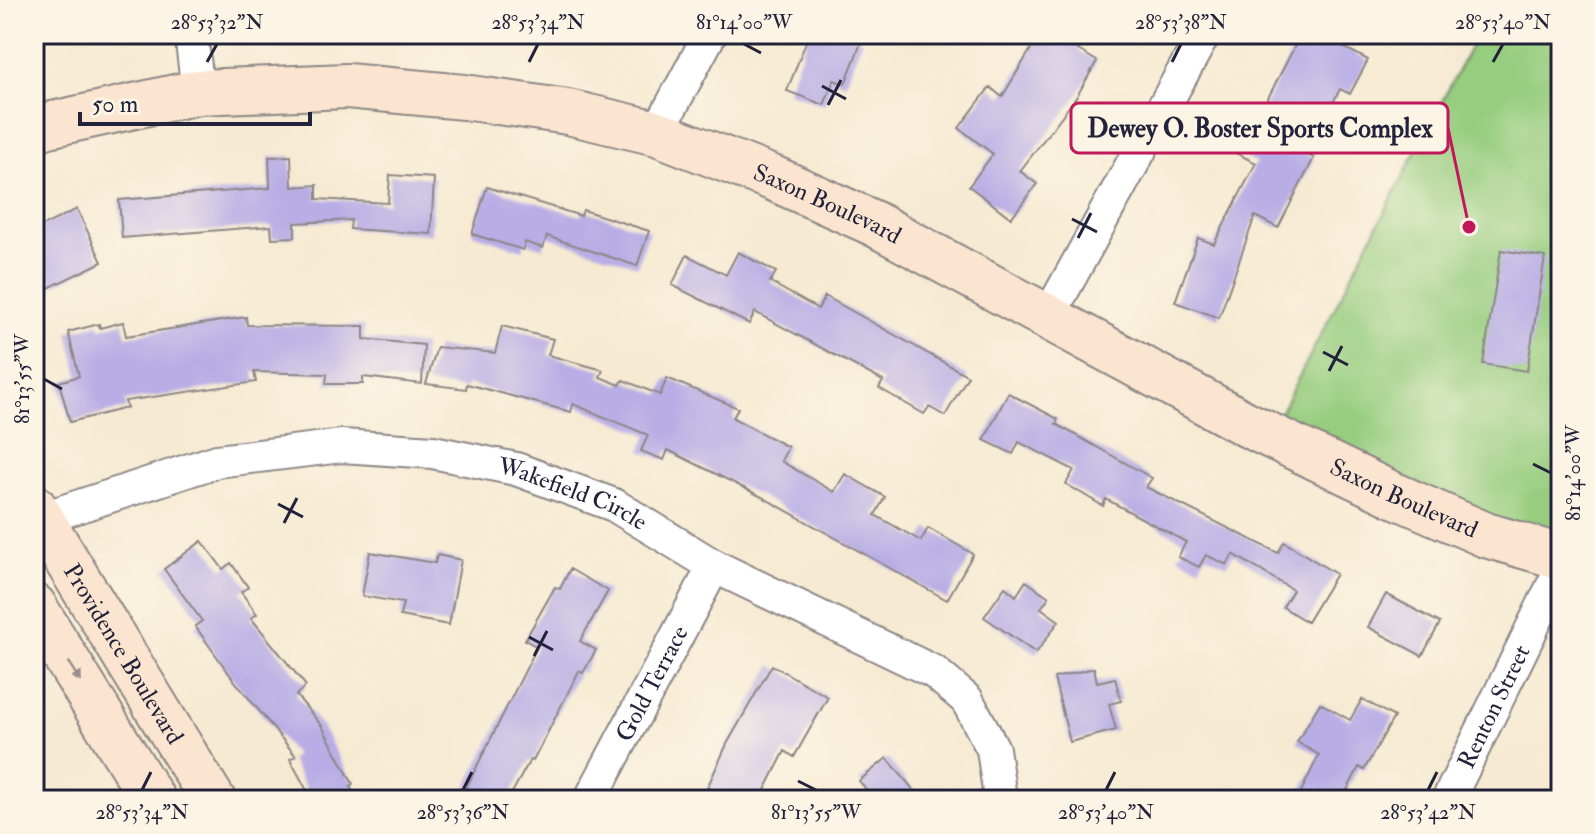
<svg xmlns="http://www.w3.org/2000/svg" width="1595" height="834" font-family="'IM FELL Double Pica',serif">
<rect width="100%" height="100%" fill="#fcf5e5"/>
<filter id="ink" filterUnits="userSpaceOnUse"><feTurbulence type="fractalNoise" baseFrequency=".0125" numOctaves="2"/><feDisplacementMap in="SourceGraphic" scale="16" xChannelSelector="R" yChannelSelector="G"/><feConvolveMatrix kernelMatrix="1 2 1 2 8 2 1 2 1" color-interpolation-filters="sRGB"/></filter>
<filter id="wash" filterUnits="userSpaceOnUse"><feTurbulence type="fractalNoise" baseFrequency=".006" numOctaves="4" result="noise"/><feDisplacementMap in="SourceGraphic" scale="32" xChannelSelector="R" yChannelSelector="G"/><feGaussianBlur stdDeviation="1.8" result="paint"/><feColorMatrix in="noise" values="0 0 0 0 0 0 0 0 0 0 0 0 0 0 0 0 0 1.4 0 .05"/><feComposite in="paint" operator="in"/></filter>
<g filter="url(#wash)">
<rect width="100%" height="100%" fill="#f6ead2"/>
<path fill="#97cd7f" stroke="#5c785d" stroke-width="2" d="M 1477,34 L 1561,34 L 1561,536 L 1497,520 L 1277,419 Z"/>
<g id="blocks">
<path fill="#b8ade5" d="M 809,34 L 846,34 L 862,40 L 845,84 L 834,80 L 824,105 L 787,91 Z
M 1040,34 L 1087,34 L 1078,50 L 1097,61 L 1077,96 L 1020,171 L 1037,184 L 1011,218 L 969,186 L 993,154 L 959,128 L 990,87 L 1002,97 Z
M 1301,34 L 1319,34 L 1368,60 L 1350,94 L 1340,89 L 1306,154 L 1314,158 L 1278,228 L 1255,216 L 1219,318 L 1175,302 L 1198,238 L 1214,244 L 1256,163 L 1232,151 L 1247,124 L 1253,127 Z
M 291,156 L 292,187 L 317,185 L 317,199 L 388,203 L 390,175 L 434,178 L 431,234 L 350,229 L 351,220 L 295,223 L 295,237 L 272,238 L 271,226 L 122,238 L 119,200 L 270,188 L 269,157 Z
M 487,187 L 581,216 L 583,210 L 649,231 L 637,266 L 547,236 L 543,248 L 525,242 L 523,250 L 472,234 Z
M 77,209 L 102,262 L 34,295 L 34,230 Z
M 1501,250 L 1545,257 L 1527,371 L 1483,364 Z
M 738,252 L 776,272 L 770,282 L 818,309 L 825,296 L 968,376 L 945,416 L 929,407 L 924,414 L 879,388 L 883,381 L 755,312 L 749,324 L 672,285 L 687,255 L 726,275 Z
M 246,317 L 247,325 L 364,326 L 364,339 L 424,345 L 422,384 L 363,377 L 363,384 L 326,384 L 327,374 L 254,372 L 256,382 L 125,401 L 127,408 L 70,422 L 59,382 L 79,376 L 68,332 L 99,324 L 100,328 L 123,322 L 126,336 Z
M 502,326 L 553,339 L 548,355 L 603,370 L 600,377 L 620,385 L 623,380 L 660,395 L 667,378 L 738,408 L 733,418 L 788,447 L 781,461 L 834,492 L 845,474 L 885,497 L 875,515 L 921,541 L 928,528 L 973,554 L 947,600 L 762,497 L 668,450 L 664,460 L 641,451 L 648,435 L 573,404 L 571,412 L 467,384 L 466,389 L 426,384 L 437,347 L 495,353 Z
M 1008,393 L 1058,419 L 1056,424 L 1152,478 L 1146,487 L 1278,553 L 1284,542 L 1336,574 L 1307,622 L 1283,607 L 1293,590 L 1233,554 L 1227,565 L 1206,555 L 1199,567 L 1178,557 L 1186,542 L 1106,499 L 1103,506 L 1066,484 L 1074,470 L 1019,442 L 1013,454 L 984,440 Z
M 202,541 L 223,569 L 231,563 L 248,587 L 241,592 L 257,614 L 251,618 L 306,686 L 296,695 L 322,726 L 353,784 L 350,786 L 357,800 L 312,800 L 290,759 L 296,756 L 233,679 L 195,626 L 202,621 L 164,569 Z
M 370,552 L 435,563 L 437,555 L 461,560 L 449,625 L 400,616 L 403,603 L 362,596 Z
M 570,569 L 608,591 L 580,641 L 596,650 L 583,673 L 579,671 L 533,761 L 530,760 L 508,800 L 460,800 L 537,647 L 525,640 L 555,587 L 560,589 Z
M 1026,581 L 1049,597 L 1041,608 L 1059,621 L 1036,653 L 984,617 L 1005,587 L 1016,596 Z
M 1386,594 L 1440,623 L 1422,656 L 1368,627 Z
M 772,665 L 828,697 L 794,757 L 785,751 L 760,800 L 732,800 L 707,788 L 727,744 Z
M 1094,668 L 1097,682 L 1115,678 L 1121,701 L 1109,704 L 1116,730 L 1070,742 L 1054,678 Z
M 1362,699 L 1394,717 L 1364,770 L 1359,767 L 1342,800 L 1297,800 L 1319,755 L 1297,742 L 1320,703 L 1350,720 Z
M 887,758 L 922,800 L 875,800 L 859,781 Z"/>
</g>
</g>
<g filter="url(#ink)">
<use href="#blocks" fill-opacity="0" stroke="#8c8686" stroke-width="2"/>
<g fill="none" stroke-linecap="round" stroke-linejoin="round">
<defs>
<g id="street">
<path d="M 191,34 L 198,92"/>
<path d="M 657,133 L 710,34"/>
<path d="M 1048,317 L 1204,34"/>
<path id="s1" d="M 34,521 L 217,461 L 342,446 L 433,452 L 516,469 L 614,505 L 714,566 L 934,672 L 967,700 L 993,749 L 999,791 L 997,800"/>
<path id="s2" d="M 590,800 L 714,566"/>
<path id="s3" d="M 1448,800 L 1561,569"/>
</g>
<g id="secondary">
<path id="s4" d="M 34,130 L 48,125 L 198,92 L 347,86 L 464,97 L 568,112 L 657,133 L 775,179 L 873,223 L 1246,424 L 1394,495 L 1486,535 L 1561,557"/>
<path id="s5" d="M 34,507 L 213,800"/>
<path d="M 34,606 L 153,800"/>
</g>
</defs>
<use href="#street" stroke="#8c8686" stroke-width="36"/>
<use href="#secondary" stroke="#8c8686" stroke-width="48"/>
<use href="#street" stroke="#fff" stroke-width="32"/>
<use href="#secondary" stroke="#fce5d0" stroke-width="44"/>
</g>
<defs><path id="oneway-solid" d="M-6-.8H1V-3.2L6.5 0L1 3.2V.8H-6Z" transform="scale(2)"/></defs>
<use fill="#9a8d8d" href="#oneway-solid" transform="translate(75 672) rotate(58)"/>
</g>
<path fill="none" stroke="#22223b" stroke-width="3" d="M 744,44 L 761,53M 207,62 L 217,44M 529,62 L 538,44M 1172,62 L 1181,44M 1493,62 L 1503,44M 822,86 L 846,99M 828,105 L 841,80M 1072,219 L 1097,232M 1078,238 L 1091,213M 1323,352 L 1348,365M 1329,371 L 1342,346M 44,379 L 62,389M 1533,464 L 1551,473M 278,504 L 303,517M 284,523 L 297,498M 529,637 L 553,650M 534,656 L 547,631M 798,781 L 816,790M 142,790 L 151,772M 463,790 L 472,772M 1106,790 L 1115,772M 1428,790 L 1437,772"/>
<g text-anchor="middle" stroke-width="6" stroke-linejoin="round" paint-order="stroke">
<g font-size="24" fill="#22223b" stroke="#fcf5e5">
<text dy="8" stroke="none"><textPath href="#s4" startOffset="816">Saxon Boulevard</textPath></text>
<text dy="8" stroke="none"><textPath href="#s1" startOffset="556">Wakefield Circle</textPath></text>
<text dy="8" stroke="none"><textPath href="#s4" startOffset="1464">Saxon Boulevard</textPath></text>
<text dy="8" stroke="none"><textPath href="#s5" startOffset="172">Providence Boulevard</textPath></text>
<text dy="8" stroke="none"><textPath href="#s2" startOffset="132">Gold Terrace</textPath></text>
<text dy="8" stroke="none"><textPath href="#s3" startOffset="104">Renton Street</textPath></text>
</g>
</g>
<path fill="none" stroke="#c2185b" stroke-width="3" d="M1469 227L1448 128"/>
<circle fill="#c2185b" stroke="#fcf5e5" stroke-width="3" cx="1469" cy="227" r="8"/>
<rect fill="#fcf5e5" stroke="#c2185b" stroke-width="3" x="1071" y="103" width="377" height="50" rx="8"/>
<g font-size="26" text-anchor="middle" font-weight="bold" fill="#22223b">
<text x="1260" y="137">Dewey O. Boster Sports Complex</text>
</g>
<rect width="1595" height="834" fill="none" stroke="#fcf5e5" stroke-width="88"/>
<path d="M80 112v12h230v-12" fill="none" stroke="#22223b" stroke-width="4"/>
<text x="92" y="112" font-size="24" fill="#22223b" stroke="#fcf5e5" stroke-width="6" paint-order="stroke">50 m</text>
<rect x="44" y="44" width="1507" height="746" fill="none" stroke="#22223b" stroke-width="3"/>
<g font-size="20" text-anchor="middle" fill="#22223b">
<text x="217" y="29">28°53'32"N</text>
<text x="538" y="29">28°53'34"N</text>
<text x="744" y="29">81°14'00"W</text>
<text x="1181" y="29">28°53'38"N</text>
<text x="1503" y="29">28°53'40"N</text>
<text transform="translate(22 379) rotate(-90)" y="7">81°13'55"W</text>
<text transform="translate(1573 473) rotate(-90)" y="7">81°14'00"W</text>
<text x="142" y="819">28°53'34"N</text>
<text x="463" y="819">28°53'36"N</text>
<text x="816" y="819">81°13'55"W</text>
<text x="1106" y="819">28°53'40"N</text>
<text x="1428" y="819">28°53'42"N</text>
</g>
</svg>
